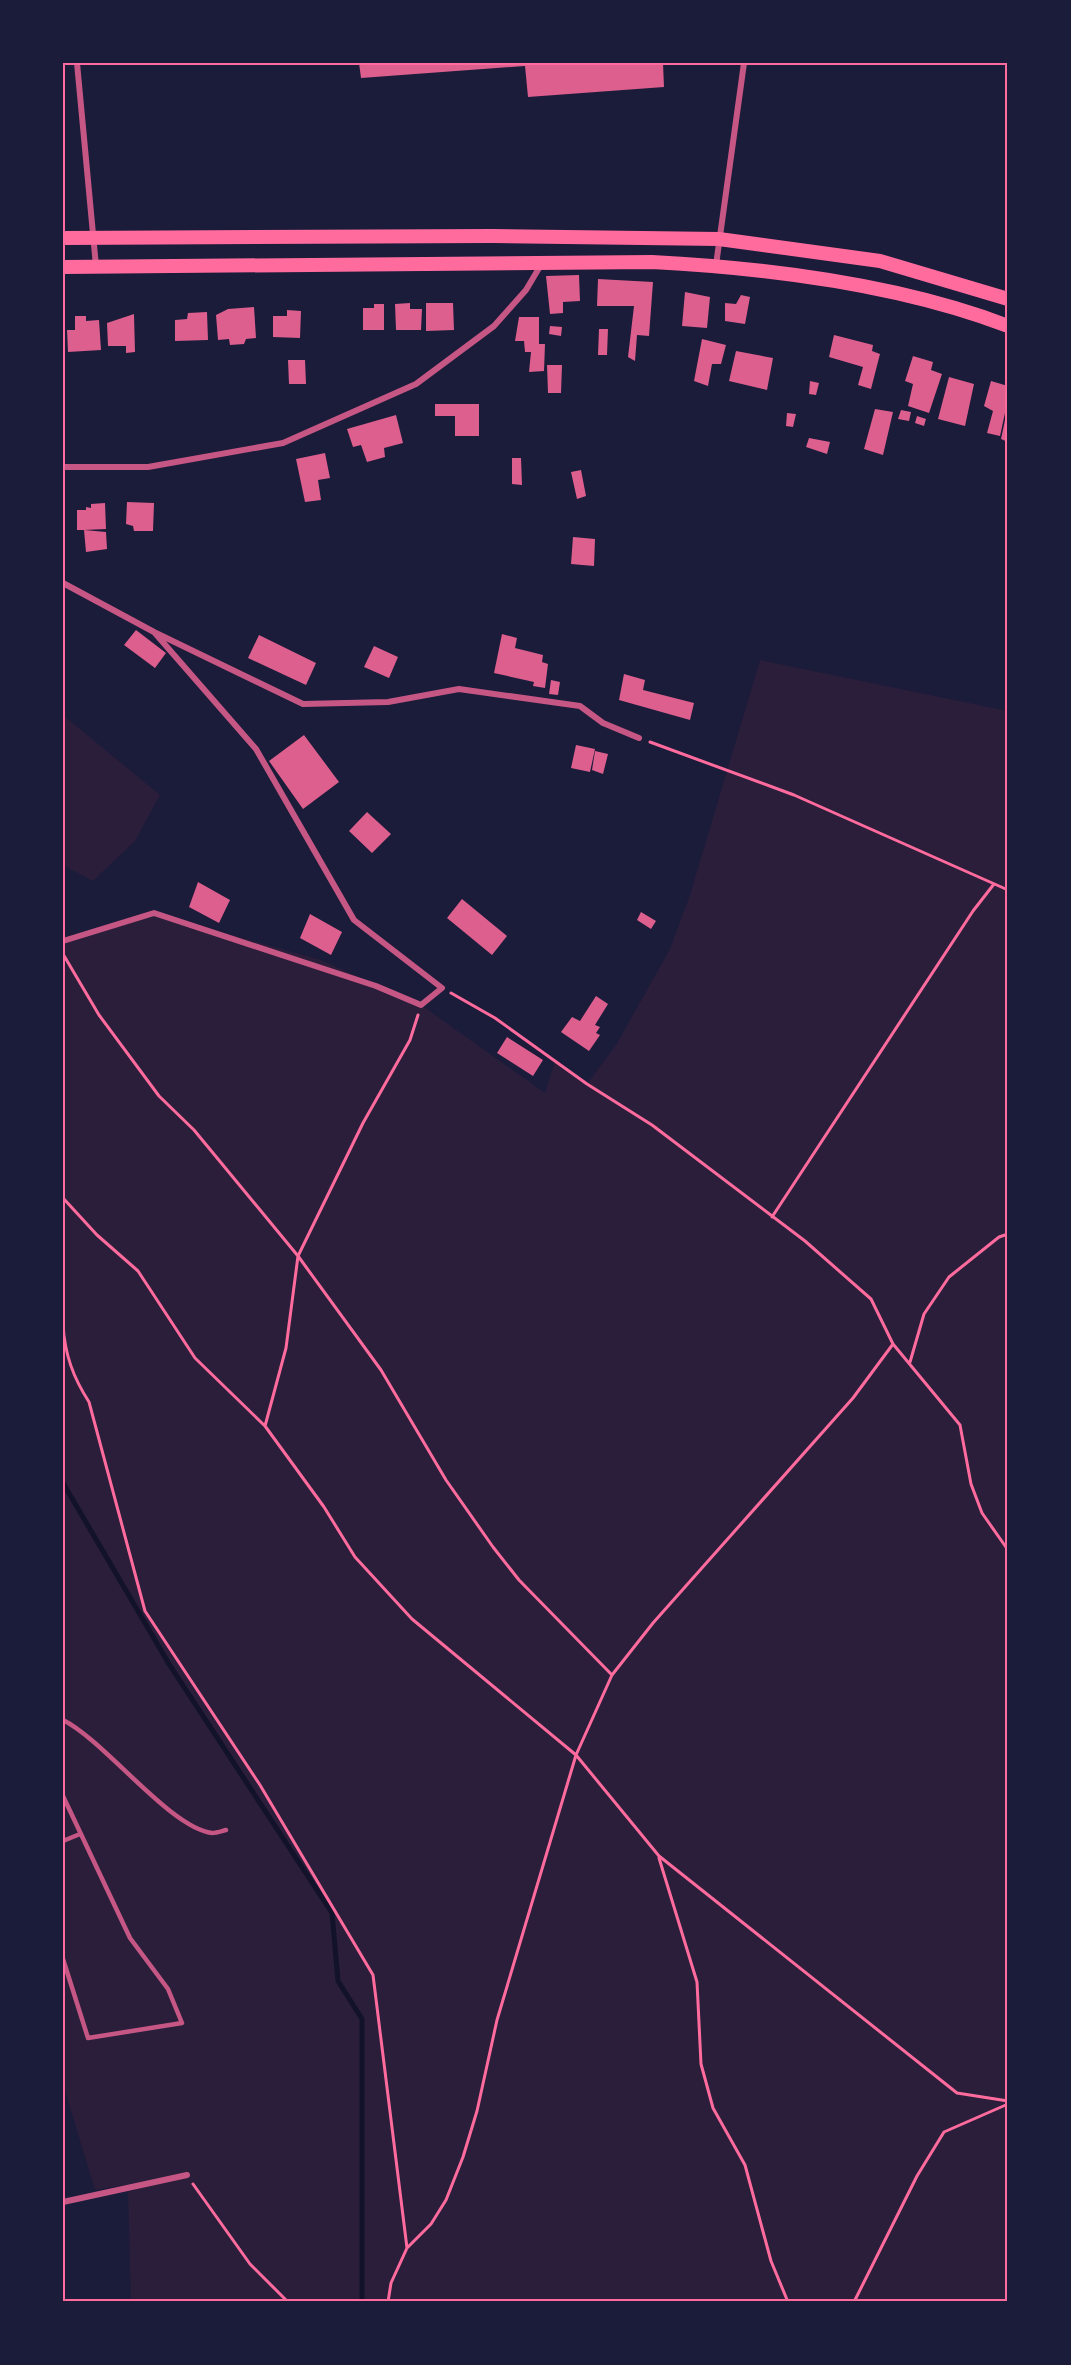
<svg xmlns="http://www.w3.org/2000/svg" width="1071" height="2365" font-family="Overpass,sans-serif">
<rect width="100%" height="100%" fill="#1b1b3a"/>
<path fill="#2a1e3b" d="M 760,660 L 1008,711 L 1008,2302 L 131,2302 L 128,2192 L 181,2176 L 95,2190 L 63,2084 L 63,941 L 154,913 L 321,960 L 421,1005 L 545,1093 L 555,1061 L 587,1084 L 616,1045 L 670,949 L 690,895 Z
M 63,715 L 160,795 L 135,841 L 93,881 L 63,865 Z"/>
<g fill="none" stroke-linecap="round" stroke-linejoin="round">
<path stroke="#12122b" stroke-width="5" d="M 63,1483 L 169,1664 L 332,1913 L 338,1981 L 362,2019 L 362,2302"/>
</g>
<path fill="#dd5f8e" d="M 359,63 L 663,63 L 664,87 L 528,97 L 525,66 L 361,78 Z
M 579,275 L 580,301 L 563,302 L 563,313 L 550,314 L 546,276 Z
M 598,279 L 653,282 L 649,336 L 637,335 L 635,361 L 628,357 L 634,306 L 597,306 Z
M 685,292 L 710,297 L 707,328 L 682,326 Z
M 741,295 L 750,297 L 745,324 L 725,321 L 725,303 L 736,304 Z
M 410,303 L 410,309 L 422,309 L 421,330 L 396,330 L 395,304 Z
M 426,303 L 453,303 L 454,330 L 426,331 Z
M 374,304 L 384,304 L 384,330 L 363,330 L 363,308 L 374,308 Z
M 254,307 L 256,338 L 246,339 L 244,344 L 230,345 L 229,339 L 218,340 L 216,315 L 228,309 Z
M 287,310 L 301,311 L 300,338 L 273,337 L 273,316 L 287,316 Z
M 207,312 L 208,340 L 175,341 L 175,320 L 187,319 L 188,313 Z
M 134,314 L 135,352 L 126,353 L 126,346 L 108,346 L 107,323 Z
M 75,316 L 86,316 L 86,321 L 99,320 L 101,350 L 68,352 L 67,330 L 75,330 Z
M 519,317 L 539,317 L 539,344 L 545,344 L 544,371 L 529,372 L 531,352 L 525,352 L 524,341 L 515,341 Z
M 550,326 L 562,327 L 561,336 L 549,334 Z
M 599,329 L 608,329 L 607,355 L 598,355 Z
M 834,335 L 873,345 L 872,351 L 880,354 L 871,389 L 858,385 L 863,367 L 829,357 Z
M 702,339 L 726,345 L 721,364 L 712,364 L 708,386 L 694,381 Z
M 736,351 L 773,358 L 767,390 L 729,381 Z
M 913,356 L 933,362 L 931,370 L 942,374 L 929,413 L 908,406 L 913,384 L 905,381 Z
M 288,360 L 305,360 L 306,384 L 289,384 Z
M 547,365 L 562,365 L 561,393 L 548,393 Z
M 949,377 L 974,384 L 965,426 L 938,419 Z
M 810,381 L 819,383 L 816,395 L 809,394 Z
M 991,381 L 1008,386 L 1008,399 L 1000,436 L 987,433 L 993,411 L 984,406 Z
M 435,404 L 479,404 L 479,436 L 455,436 L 455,416 L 435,416 Z
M 875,409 L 893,412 L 883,455 L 864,449 Z
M 901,410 L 911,412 L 909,421 L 898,419 Z
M 787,413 L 796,414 L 793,427 L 786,426 Z
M 396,415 L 403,443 L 384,448 L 385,457 L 367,462 L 361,445 L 353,447 L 347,429 Z
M 917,416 L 926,419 L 924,426 L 915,423 Z
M 1005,420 L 1008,421 L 1008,442 L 1001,439 Z
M 809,438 L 830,442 L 827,454 L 806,447 Z
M 325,453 L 330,478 L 318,480 L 321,500 L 305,502 L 296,459 Z
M 512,458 L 521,458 L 522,485 L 512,484 Z
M 581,470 L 586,496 L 577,499 L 571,472 Z
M 127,502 L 154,503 L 153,531 L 134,531 L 133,526 L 126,524 Z
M 105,503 L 106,529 L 84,530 L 106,532 L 107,549 L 86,552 L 84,530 L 77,530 L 77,510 L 86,510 L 86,507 L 91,508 L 91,504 Z
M 573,537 L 595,539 L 594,566 L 571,564 Z
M 136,630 L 166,653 L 155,668 L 124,645 Z
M 502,634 L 517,638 L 515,648 L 543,655 L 542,662 L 548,664 L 545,688 L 533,686 L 534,682 L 494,673 Z
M 259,635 L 316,663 L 306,685 L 248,658 Z
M 374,646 L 398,657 L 389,678 L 364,667 Z
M 624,674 L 645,680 L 643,690 L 694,703 L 690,720 L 619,700 Z
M 551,680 L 560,682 L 558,695 L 549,694 Z
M 304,735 L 339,782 L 303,809 L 269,761 Z
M 576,745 L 595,749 L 590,772 L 571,768 Z
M 595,751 L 608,754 L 603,774 L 592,770 Z
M 367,812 L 391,834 L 372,853 L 349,831 Z
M 198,882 L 230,900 L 219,923 L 189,907 Z
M 462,899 L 507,936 L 492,955 L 447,918 Z
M 641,912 L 656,921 L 651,929 L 637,920 Z
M 310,914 L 342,932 L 331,955 L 300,938 Z
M 596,996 L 608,1004 L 595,1025 L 600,1027 L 596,1033 L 600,1035 L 589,1051 L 561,1032 L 572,1017 L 580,1021 Z
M 507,1037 L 543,1060 L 533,1076 L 497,1053 Z"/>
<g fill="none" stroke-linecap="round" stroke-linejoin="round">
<path stroke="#ff6b9d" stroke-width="3" d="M 650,742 L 794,795 L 1008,890
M 63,954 L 99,1015 L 159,1096 L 194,1130 L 298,1256 L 381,1370 L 446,1480 L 493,1547 L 519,1580 L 612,1675
M 63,1198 L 97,1235 L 138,1271 L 195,1358 L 265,1426 L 324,1507 L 355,1557 L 412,1619 L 576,1755 L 659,1856 L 957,2093 L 1008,2101
M 772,1217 L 973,911 L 994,884
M 63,1294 L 63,1315
M 63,1325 C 65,1355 73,1377 89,1402 L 145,1611 L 260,1785 L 373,1975 L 407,2248
M 893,1344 L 960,1425 L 971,1484 L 982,1513 L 1008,1550
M 910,1362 L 924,1314 L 949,1277 L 999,1237 L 1008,1234
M 265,1426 L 286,1348 L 298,1256 L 363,1123 L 410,1040 L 418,1015
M 659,1858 L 697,1982 L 701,2064 L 713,2108 L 745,2165 L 771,2261 L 788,2302
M 193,2184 L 250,2264 L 288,2302
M 388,2302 L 391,2283 L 407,2248 L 431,2224 L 446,2200 L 463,2157 L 477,2111 L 497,2020 L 576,1755 L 612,1675 L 653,1623 L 853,1398 L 893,1344 L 871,1299 L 805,1241 L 652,1125 L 587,1084 L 495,1018 L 451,993
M 854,2302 L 917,2176 L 944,2132 L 1008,2104"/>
<path stroke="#c65784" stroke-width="4.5" d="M 63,1720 C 105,1741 170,1828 212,1833 C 216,1833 222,1831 226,1830
M 63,1796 L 130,1938 L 168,1989 L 182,2023 L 88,2038 L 63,1959
M 63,1841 L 80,1834"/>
<path stroke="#c65784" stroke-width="6" d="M 77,63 L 96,266
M 716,265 L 744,63
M 63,467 L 148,467 L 283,443 L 416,384 L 494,326 L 526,290 L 542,263
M 63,583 L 154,632 L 256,749 L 354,920 L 442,988 L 421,1005 L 376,986 L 154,913 L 63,941
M 156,633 L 303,704 L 388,702 L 459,689 L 580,706 L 603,723 L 639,738
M 63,2202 L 187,2175"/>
<path stroke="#ff6b9d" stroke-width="14" d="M 63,238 L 492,236 L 719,239 L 880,261 L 1008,299
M 63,267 L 652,262 C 767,268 901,285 1008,326"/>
</g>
<rect width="1071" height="2365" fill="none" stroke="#1b1b3a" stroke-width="129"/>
<rect x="64" y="64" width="942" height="2236" fill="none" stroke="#ff6b9d" stroke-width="2"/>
</svg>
